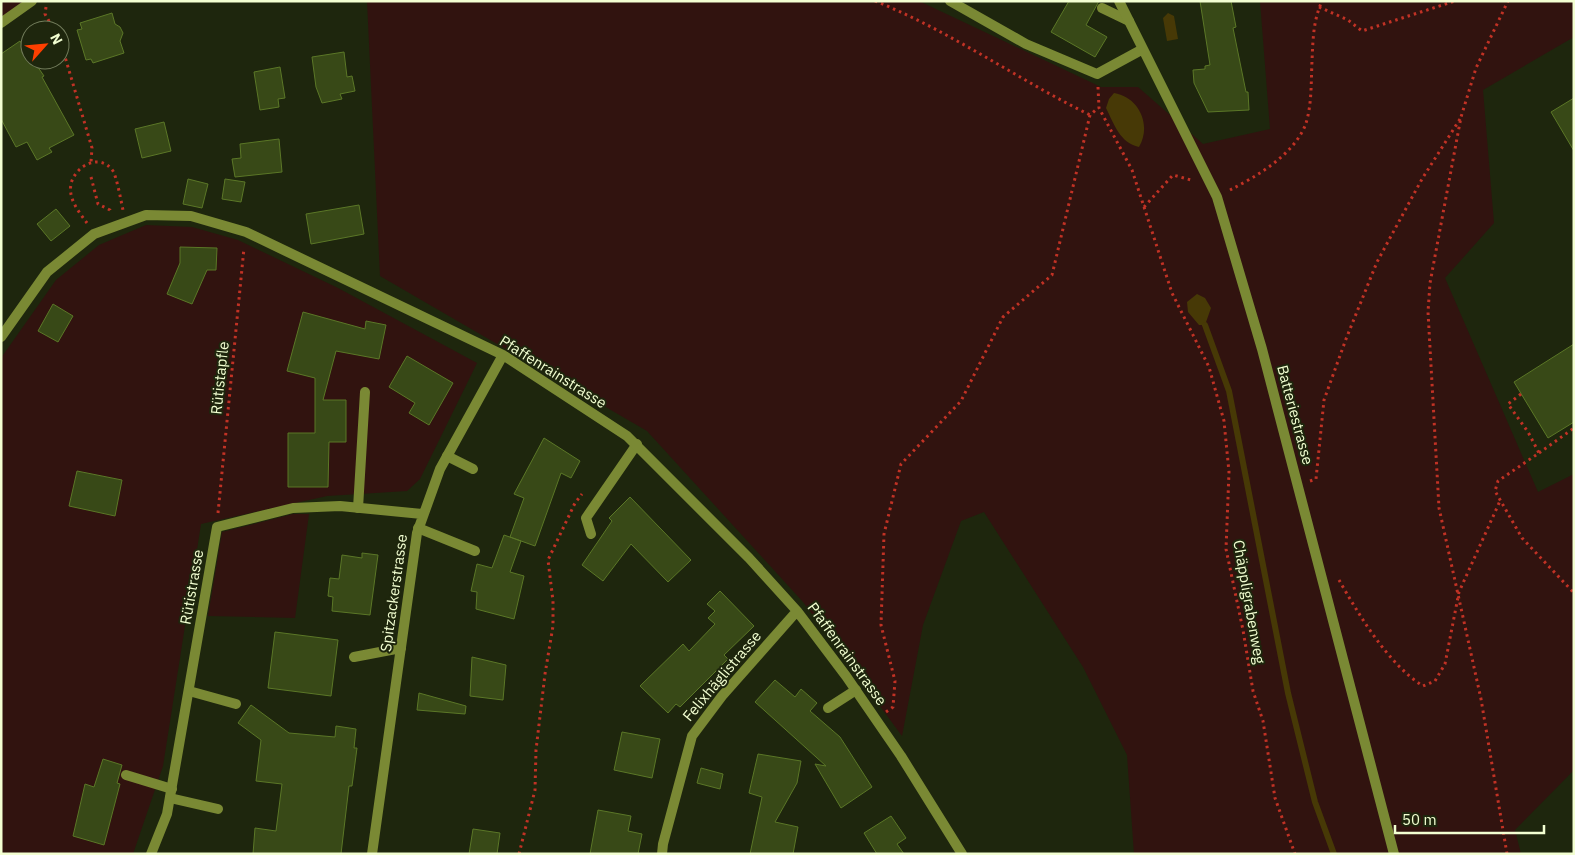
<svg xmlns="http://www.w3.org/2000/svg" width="1575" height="855" font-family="'IBM Plex Sans',sans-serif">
<rect width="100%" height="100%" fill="#1e260d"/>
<path fill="#31130f" d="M 1,1 L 29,1 L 1,19 Z
M 367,1 L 919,1 L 1101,87 L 1138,87 L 1203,144 L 1270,129 L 1260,1 L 1574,1 L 1574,37 L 1483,90 L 1494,223 L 1445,278 L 1538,492 L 1574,474 L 1574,770 L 1515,830 L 1521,854 L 1134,854 L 1127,755 L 1083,667 L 984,512 L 961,521 L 923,625 L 902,736 L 803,602 L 647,431 L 380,276 Z
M 146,225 L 192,227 L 238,240 L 338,288 L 477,363 L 420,479 L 407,491 L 327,496 L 201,524 L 163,766 L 133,854 L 1,854 L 1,358 L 56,280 L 99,245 Z
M 293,514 L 309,514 L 295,618 L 208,616 L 222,532 Z"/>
<path fill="#473906" d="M 1168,13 L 1174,16 L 1178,39 L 1167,41 L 1163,18 Z
M 1114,93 C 1139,97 1152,125 1139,147 C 1120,143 1114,124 1106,108 L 1109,99 Z
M 1197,294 L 1205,298 L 1211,308 L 1205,325 L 1199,325 L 1188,312 L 1187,302 Z"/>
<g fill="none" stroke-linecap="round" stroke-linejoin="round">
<path stroke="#473906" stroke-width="6" d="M 1205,325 L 1229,391 L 1288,693 L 1315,802 L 1334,854"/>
</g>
<path fill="#384917" stroke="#5b7727" d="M 1069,1 L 1099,1 L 1086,25 L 1107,37 L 1095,57 L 1051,32 Z
M 1200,1 L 1231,1 L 1236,27 L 1233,28 L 1246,92 L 1248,92 L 1249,110 L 1208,112 L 1194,83 L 1193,70 L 1205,69 L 1205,66 L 1210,65 Z
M 112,13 L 115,24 L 120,27 L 123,33 L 120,41 L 124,53 L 93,63 L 91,59 L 86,60 L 77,30 L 82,29 L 80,23 Z
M 20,41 L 30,56 L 30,60 L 33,60 L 44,76 L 42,77 L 74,135 L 49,148 L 52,152 L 37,160 L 27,142 L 16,147 L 1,119 L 1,54 Z
M 344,52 L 347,77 L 352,76 L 355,91 L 340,94 L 342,99 L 322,103 L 316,87 L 312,57 Z
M 280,67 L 285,98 L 278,99 L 279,107 L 260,110 L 254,72 Z
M 1574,98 L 1574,151 L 1551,112 Z
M 164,122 L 171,151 L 142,158 L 135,129 Z
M 279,139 L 282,172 L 235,177 L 232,159 L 241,158 L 240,144 Z
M 188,179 L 208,184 L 202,208 L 183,204 Z
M 225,179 L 245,182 L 241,202 L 222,199 Z
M 359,205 L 364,234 L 311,244 L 306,214 Z
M 56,209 L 70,226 L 51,241 L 37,224 Z
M 180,247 L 217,248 L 216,270 L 207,270 L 192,304 L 167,294 L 180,263 Z
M 53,304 L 73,316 L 58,342 L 38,331 Z
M 303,312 L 365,329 L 366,321 L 386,325 L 379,359 L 336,351 L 323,400 L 346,400 L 346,442 L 329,442 L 328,487 L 288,487 L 288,433 L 315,433 L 315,378 L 287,371 Z
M 1574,344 L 1574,422 L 1548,438 L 1514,382 Z
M 407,356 L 453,383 L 429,425 L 409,413 L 415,403 L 389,387 Z
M 544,438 L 580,461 L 571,478 L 561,473 L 535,546 L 510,537 L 524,498 L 514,494 Z
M 77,471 L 122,480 L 115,516 L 69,506 Z
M 630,497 L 691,560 L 668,582 L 631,544 L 603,581 L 582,565 L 612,521 L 609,518 Z
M 504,535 L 521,541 L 510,572 L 524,576 L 514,619 L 476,609 L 477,592 L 471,591 L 477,564 L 492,568 Z
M 362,553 L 378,555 L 370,615 L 332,611 L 333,597 L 328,596 L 330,578 L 339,579 L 342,555 L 362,558 Z
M 720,591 L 754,626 L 724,655 L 728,659 L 680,707 L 676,704 L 668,713 L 640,686 L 683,644 L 689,651 L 715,624 L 708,618 L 715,611 L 707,604 Z
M 275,632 L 338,640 L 331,696 L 268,688 Z
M 472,657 L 506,665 L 503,700 L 470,696 Z
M 775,680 L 795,697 L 801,689 L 817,703 L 810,711 L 840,737 L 872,787 L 841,808 L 815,764 L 826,766 L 755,702 Z
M 419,693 L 466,706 L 465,714 L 417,710 Z
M 251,705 L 289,733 L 335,737 L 336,726 L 356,729 L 354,748 L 357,748 L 352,786 L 349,786 L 341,854 L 253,854 L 255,828 L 276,831 L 282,784 L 256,781 L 261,740 L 238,723 Z
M 622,732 L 660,739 L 652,778 L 614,770 Z
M 758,754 L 801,761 L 797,783 L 775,822 L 798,827 L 793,854 L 750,854 L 762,797 L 749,793 Z
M 103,759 L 122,765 L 117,783 L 120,784 L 104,845 L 73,836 L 85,784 L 94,787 Z
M 701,768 L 723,774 L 720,789 L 697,783 Z
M 598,810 L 631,816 L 628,831 L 642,834 L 638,854 L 590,854 Z
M 891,816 L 906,838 L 897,844 L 904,854 L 877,854 L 864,833 Z
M 473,829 L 500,833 L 497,854 L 469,854 Z"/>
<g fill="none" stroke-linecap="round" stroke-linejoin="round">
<path stroke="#c13225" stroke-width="3" stroke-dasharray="2.5 4" stroke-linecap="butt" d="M 875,1 C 950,31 1017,79 1090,115
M 46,7 L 45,14 L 54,30
M 1319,7 L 1348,20 L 1362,31 L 1455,1
M 60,40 L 92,148 L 91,162
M 1098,87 L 1099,108 L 1132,170 L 1172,293 L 1209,367 L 1224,421 L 1229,472 L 1226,549 L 1243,630 L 1253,691 L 1263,721 L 1275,798 L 1295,854
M 91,177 L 98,204 L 110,210 L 111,213
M 1230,190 C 1257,176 1292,156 1305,126 C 1312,107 1311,82 1312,61 C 1313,40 1313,21 1322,1
M 1144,207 L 1173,175 L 1191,180 L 1192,183
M 87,223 C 79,212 68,199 71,184 C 75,166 100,152 113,171 C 117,178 121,201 123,210
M 1521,394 L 1508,404 L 1528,432 L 1539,453 L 1498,481 L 1495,491 L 1522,538 L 1574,593
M 1539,453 L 1574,428
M 1310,481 L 1316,479 L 1324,400 L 1346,339 L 1377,262 L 1422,179 L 1460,119
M 218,513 L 244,248
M 1339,580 C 1359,615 1388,664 1423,686 L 1435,681 L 1445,664 L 1459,592 L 1500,501
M 886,712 L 893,707 L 895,681 L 881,625 L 884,534 L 901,464 L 961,401 L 1003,317 L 1052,275 L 1090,115 L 1098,108
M 519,854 L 535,790 L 536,750 L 545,674 L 553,626 L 553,601 L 548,560 L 575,503 L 582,494
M 1507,854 L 1481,699 L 1439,508 L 1428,312 L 1430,283 L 1461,117 L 1476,68 L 1508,1"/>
<path stroke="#7a8934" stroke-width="10" d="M 1102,8 L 1129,21
M 1,23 L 32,1
M 447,456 L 473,469
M 358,508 L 365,392
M 418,528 L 475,551
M 591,534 L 586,518 L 637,444
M 354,657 L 401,648
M 189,691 L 236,704
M 828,708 L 856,690
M 126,775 L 172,789
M 170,798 L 218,809"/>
<path stroke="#7a8934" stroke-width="10" d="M 950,1 L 1026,44 L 1097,74 L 1143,49
M 1119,1 L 1217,197 L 1262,349 L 1394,854
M 1,337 L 47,272 L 94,234 L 146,215 L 191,216 L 246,232 L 503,355 L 627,436 L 749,558 L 797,611 L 846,676 L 901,756 L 962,854
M 151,854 L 167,814 L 217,527 L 293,508 L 340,506 L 422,514
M 372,854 L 417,533 L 440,469 L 503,355
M 662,854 L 663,844 L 692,736 L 722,696 L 797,611"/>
</g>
<g text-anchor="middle" stroke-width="4" stroke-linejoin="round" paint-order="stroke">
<g font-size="15" fill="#f3ffd2" stroke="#1e260d">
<text transform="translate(553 372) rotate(32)" y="5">Pfaffenrainstrasse</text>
<text transform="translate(220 378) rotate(-84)" y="5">Rütistapfle</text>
<text transform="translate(1295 415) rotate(75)" y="5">Batteriestrasse</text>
<text transform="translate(192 587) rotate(-80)" y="5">Rütistrasse</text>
<text transform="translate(394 593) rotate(-82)" y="5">Spitzackerstrasse</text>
<text transform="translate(1249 602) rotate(80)" y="5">Chäppligrabenweg</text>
<text transform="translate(847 654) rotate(54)" y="5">Pfaffenrainstrasse</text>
<text transform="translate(722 676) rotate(-50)" y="5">Felixhäglistrasse</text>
</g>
</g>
<rect width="1575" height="855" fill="none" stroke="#f3ffd2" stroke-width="5"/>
<g transform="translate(45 45) rotate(63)"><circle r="24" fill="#1e260d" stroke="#737d5c"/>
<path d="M0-4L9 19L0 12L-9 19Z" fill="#fd3f00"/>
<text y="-8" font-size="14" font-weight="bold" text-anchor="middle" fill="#f3ffd2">N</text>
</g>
<path d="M1395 825v8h149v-8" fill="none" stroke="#f3ffd2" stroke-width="2.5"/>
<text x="1402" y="825" font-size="15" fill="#f3ffd2" stroke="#1e260d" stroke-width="4" paint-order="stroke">50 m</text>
</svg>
